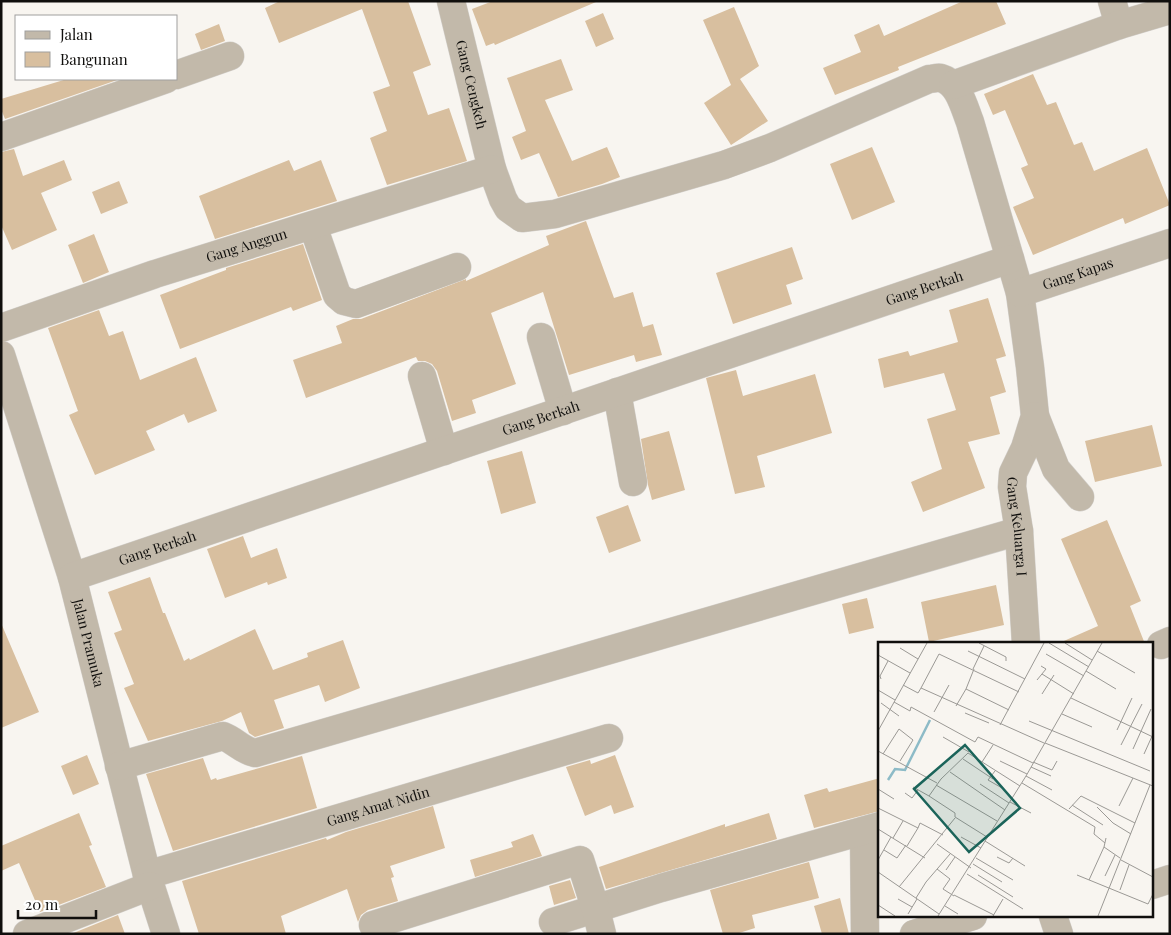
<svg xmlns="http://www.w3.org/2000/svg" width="1171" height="935" font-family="'Playfair Display',serif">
<rect width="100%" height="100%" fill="#f8f5f0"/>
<path fill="#d8bf9f" d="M 280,1 L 408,1 L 431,65 L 413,72 L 428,115 L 449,108 L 467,161 L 387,185 L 370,138 L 387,131 L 373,92 L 390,86 L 362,9 L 279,43 L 265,8 Z
M 493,1 L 524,1 L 596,2 L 495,45 L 494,43 L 486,46 L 472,9 Z
M 963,1 L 996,1 L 1006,24 L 898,67 L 899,70 L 835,95 L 823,68 L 861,52 L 854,35 L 879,24 L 884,36 Z
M 734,7 L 759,66 L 740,79 L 768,121 L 731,145 L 704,103 L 731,85 L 703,20 Z
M 603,13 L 614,39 L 596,47 L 585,21 Z
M 219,24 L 225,41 L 201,50 L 195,34 Z
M 561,59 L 573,90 L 545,100 L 572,161 L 607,147 L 620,177 L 602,184 L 558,197 L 539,153 L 521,160 L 512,137 L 526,131 L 507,78 Z
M 1033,74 L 1047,105 L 1056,102 L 1074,145 L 1082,142 L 1094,171 L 1147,148 L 1170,205 L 1125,224 L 1123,218 L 1033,255 L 1013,207 L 1034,198 L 1021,168 L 1028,165 L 1005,110 L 993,115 L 984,94 Z
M 67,79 L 120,79 L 5,119 L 1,109 L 1,99 Z
M 872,147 L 895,202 L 852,220 L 830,164 Z
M 14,149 L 23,176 L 64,160 L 72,180 L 41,193 L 57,230 L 12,250 L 1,225 L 1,152 Z
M 289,160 L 294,171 L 321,160 L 337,201 L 215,239 L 199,196 Z
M 119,181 L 128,203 L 101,214 L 92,192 Z
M 586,221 L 614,298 L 633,292 L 643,327 L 653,324 L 662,355 L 636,362 L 634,355 L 569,375 L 543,292 L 491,313 L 516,384 L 472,400 L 476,413 L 452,421 L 437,371 L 432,364 L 425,361 L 418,361 L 416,357 L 306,398 L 293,360 L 342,343 L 336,326 L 353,319 L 361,319 L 466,279 L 466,281 L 549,245 L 546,236 Z
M 94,234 L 109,272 L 83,283 L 68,245 Z
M 303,244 L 322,300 L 293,311 L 291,307 L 180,349 L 160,295 L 226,270 L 226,268 Z
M 792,247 L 803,279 L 786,285 L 792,304 L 733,324 L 716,273 Z
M 988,298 L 1006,356 L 996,359 L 1006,392 L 990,397 L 1000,434 L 968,442 L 985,488 L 923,512 L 911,482 L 942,469 L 927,419 L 956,410 L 944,373 L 884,388 L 878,359 L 908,351 L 910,356 L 958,342 L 949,310 Z
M 99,310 L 109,336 L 123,331 L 140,380 L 196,357 L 217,411 L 188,423 L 184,414 L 146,431 L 155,450 L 95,475 L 69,415 L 78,411 L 48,328 Z
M 736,370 L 743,396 L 815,374 L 832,433 L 757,456 L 765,487 L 735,494 L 706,378 Z
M 1152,425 L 1162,466 L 1095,482 L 1085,441 Z
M 669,431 L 685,490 L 652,500 L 648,485 L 641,439 Z
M 522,451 L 536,503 L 501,514 L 487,461 Z
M 628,505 L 641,541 L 609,553 L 596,517 Z
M 1107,520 L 1141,601 L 1130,606 L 1145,644 L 1057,644 L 1098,626 L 1061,539 Z
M 243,536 L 251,558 L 277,548 L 287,578 L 268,585 L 267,582 L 225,598 L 207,549 Z
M 150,577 L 163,613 L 165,613 L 184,661 L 189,658 L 190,660 L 255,629 L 273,670 L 308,657 L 307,653 L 343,640 L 360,688 L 325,702 L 319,685 L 274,700 L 284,728 L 255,737 L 249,733 L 241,712 L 222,721 L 148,741 L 124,688 L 134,684 L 114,633 L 122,630 L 108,592 Z
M 996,585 L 1004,625 L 929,642 L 921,602 Z
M 867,598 L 874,628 L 849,634 L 842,604 Z
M 1,623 L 39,712 L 1,728 Z
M 87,755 L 99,784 L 73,795 L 61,766 Z
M 615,755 L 634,807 L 614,814 L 611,805 L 585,816 L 566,767 L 590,760 L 591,764 Z
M 302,756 L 317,808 L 173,851 L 146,774 L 203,758 L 211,780 L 216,778 L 217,780 Z
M 880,778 L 880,811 L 814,828 L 804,795 L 827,788 L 829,792 Z
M 433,806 L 445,848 L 390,866 L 394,877 L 391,878 L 398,901 L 368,910 L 361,915 L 358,922 L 347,889 L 281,916 L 286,934 L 199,934 L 182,881 L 326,838 L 327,840 L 346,832 Z
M 79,813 L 92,845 L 89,846 L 106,887 L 40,912 L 19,863 L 1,871 L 1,846 Z
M 769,813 L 777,839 L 606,889 L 599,867 L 725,824 L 725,827 Z
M 533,834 L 542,856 L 475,877 L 470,860 L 513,847 L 511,842 Z
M 809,862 L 819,898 L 752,915 L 755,928 L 736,934 L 723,934 L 710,890 Z
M 570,880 L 576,898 L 554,905 L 549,886 Z
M 840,898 L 849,934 L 822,934 L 814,906 Z
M 118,915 L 125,934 L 71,934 Z"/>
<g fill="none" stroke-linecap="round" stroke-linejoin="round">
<defs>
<g id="minor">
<path id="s1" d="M 451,1 L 492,169 L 503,199 L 508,208 L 522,218 L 555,214 L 724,165 L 770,148 L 929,79 C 932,79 938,77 941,78 C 959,83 964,107 970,122 L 1020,293 L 1030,367 L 1035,416 L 1025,448 L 1013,473 L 1012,487 L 1019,531 L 1026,644"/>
<path d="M 1112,1 L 1119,25"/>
<path d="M 176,75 L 230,56"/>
<path d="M 953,85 L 1119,25 L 1170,10"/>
<path d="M 1,137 L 166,79"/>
<path d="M 313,226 L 337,295 L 344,301 L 356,304 L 457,267"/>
<path id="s2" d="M 1020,293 L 1170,243"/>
<path id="s3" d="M 1,328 L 155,274 L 492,169"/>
<path d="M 541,337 L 563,411"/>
<path id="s4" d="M 1,355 L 72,577 L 147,875 L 166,934"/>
<path d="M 422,376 L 444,451"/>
<path d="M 617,392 L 633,482"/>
<path d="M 1035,416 L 1056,469 L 1080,497"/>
<path id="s5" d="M 72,577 L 1010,259"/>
<path d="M 1161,645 L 1170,641"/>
<path d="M 119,766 L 223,736 C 236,741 241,750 255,753 L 1019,531"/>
<path d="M 864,831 L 865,934"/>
<path id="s6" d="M 147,875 L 609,738"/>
<path d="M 1152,885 L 1170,879"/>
<path d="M 1053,916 L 1059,934"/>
<path d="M 553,922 L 661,888 L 880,826"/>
<path d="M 373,925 L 580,860 L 596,910 L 602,934"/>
<path d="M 27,934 L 150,886"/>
<path d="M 914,934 L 973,916"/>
</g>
</defs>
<use href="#minor" stroke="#d3d0cc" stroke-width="29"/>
<use href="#minor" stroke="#c2b9aa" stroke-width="28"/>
</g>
<g text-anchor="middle" stroke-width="5" stroke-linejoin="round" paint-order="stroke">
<g font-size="14" fill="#100f0d" stroke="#fff">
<text dy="5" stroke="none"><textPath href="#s1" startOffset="86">Gang Cengkeh</textPath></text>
<text dy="5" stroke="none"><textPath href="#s3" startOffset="259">Gang Anggun</textPath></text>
<text dy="5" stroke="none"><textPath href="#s2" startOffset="61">Gang Kapas</textPath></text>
<text dy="5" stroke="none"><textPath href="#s5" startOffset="900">Gang Berkah</textPath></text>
<text dy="5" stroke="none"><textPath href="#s5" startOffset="495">Gang Berkah</textPath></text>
<text dy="5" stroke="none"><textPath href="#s1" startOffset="1148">Gang Keluarga I</textPath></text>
<text dy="5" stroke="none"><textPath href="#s5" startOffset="90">Gang Berkah</textPath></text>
<text dy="5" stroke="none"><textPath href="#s4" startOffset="301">Jalan Pramuka</textPath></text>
<text dy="5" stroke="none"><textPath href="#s6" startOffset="241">Gang Amat Nidin</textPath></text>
</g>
</g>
<g transform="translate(878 642)">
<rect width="275" height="275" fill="#f8f5f0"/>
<path fill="none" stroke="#8dbbc7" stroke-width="2.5" d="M 10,138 L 17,127 L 27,128 L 52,78"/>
<path fill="none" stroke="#9b9995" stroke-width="1" d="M 101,1 L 128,15 L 128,19M 171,1 L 211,25M 187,1 L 214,18M 22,6 L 40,17M 90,9 L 147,37M 219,9 L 257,31M 168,12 L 206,34M 0,13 L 32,31M 95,27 L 106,4M 208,29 L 238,47M 164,32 L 196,52M 3,37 L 2,34 L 10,19M 159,38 L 168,27 L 163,24M 25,43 L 40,51 L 43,46 L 166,101M 43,46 L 61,12 L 141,50M 88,47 L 96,27M 0,48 L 17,58M 164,52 L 176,33M 193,56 L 275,95M 16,60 L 32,69 L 33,65 L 97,100 L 100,95 L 155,121M 3,61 L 21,74M 78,64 L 88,47 L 131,68M 56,70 L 71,43M 87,71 L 111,81M 184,72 L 214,85M 151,79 L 272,129M 122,83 L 166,1M 239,88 L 254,56M 0,89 L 49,1M 65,95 L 91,110M 167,101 L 275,144M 243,103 L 264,62M 255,107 L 273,67M 0,109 L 59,141M 5,112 L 21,87 L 35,98 L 22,119M 266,112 L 275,92M 85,117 L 115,137M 122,119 L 149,132M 104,120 L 115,103M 155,120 L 174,128 L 179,119M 153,125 L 173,134M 117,129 L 110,138 L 124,146M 72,130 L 127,168M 148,134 L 174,148M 144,141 L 217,185 L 216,192 L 227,201M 102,142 L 131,161M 58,143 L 119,179M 35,145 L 51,154M 0,147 L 16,157M 27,151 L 34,156 L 40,148M 132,160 L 153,171M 194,163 L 225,183M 241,164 L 255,136M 219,165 L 235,181 L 253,192M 0,166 L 40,186 L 42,181 L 65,193M 191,167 L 203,154 L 257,181M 77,175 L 77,171 L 51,154 L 63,137 L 90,111 L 142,144M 77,175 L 109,195M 0,187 L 47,216M 83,195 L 103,206M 15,196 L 25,179M 228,196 L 226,205 L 242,216M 107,199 L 147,224M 59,202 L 93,226M 29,204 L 40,186M 6,208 L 19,216 L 28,203M 119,215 L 131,221 L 135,216M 98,216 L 135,238M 0,218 L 13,195M 243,218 L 275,235M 95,222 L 124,240M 59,227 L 72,237 L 65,247 L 76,254M 68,228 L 77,215M 0,230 L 61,272M 89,232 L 145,267M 100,233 L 135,255M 199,233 L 270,262 L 275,252M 227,234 L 237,213M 211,238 L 226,205M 21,245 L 77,176M 242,248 L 251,223M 76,253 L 116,273M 38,256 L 48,240 L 72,212M 20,257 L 34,265M 0,263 L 17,274M 67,264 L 80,272M 30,272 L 39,257M 60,274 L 148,134 L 224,1M 115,274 L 125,257M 220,274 L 272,143"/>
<path fill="#1b645a" fill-opacity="0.15" stroke="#1b645a" stroke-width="2.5" d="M 87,103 L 142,166 L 91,210 L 36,147 Z"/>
<rect width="275" height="275" fill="none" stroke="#100f0d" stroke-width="2.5"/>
</g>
<rect width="1171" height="935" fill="none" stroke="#100f0d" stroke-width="5"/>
<rect x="15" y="15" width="162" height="65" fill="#ffffff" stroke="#9f9f9e"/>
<rect x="25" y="31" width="25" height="8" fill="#c2b9aa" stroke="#9f9f9e"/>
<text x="60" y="40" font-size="15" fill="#100f0d">Jalan</text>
<rect x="25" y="52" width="25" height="15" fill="#d8bf9f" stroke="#9f9f9e"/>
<text x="60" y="65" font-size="15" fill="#100f0d">Bangunan</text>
<path d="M18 910v8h78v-8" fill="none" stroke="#100f0d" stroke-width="2.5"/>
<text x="25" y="910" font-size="15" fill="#100f0d" stroke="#ffffff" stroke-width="4" paint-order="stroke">20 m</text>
</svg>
